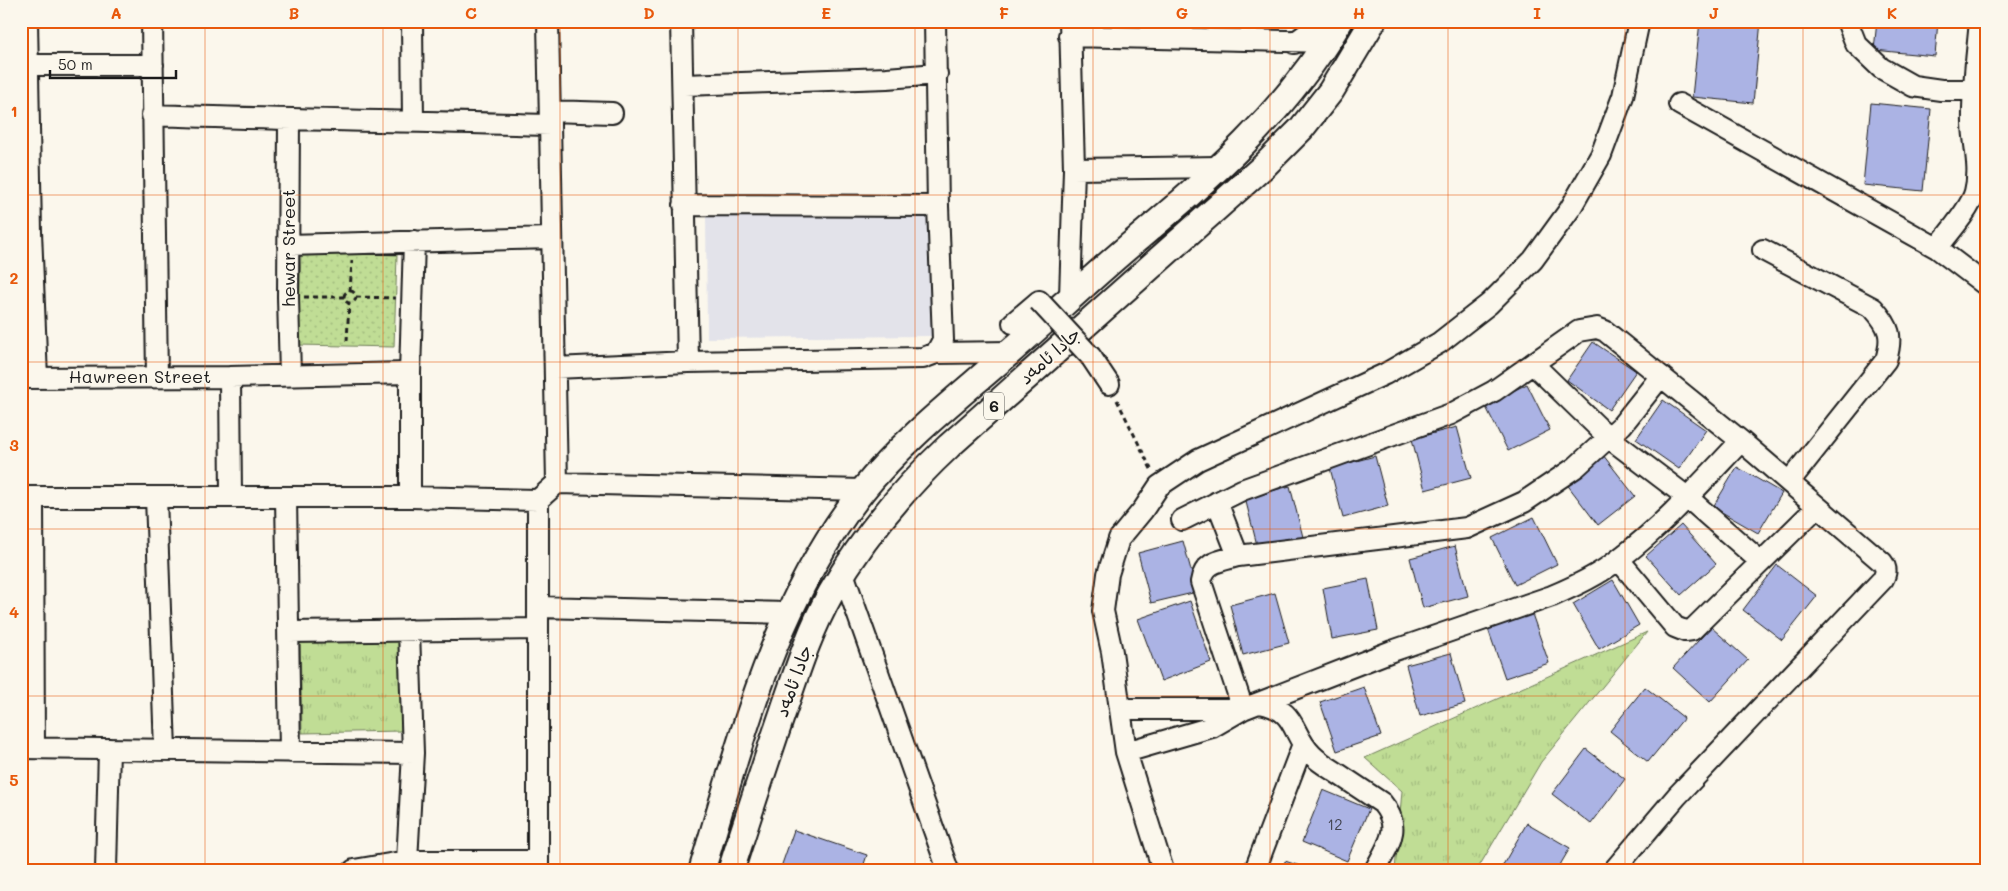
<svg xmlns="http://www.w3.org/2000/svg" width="2008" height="891" font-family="Mali,'Playpen Sans Arabic',sans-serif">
<defs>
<pattern id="grass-tufts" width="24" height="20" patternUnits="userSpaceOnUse" patternTransform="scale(1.25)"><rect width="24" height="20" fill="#c0dd95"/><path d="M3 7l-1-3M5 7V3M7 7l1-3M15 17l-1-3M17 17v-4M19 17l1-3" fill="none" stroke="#a4bd80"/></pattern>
<pattern id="garden-dots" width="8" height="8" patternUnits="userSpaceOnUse" patternTransform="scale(1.25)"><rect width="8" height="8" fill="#c0dd95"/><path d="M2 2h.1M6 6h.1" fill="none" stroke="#a4bd80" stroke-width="1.8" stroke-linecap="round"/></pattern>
</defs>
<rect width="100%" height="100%" fill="#fbf7ec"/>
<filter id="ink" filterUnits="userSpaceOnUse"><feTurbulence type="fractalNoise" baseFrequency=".02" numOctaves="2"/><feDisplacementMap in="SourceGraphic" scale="10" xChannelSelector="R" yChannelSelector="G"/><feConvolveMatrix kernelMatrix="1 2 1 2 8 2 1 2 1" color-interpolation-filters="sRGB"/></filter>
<g filter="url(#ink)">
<path fill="#e3e3ea" d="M 931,209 L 932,336 L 707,338 L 706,211 Z"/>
<path fill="url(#grass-tufts)" stroke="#6e7c58" d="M 1647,632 L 1541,762 L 1477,870 L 1395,870 L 1402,791 L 1365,758 Z
M 399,637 L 401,731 L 302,733 L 300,638 Z"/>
<path fill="url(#garden-dots)" stroke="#6e7c58" d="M 301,252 L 397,255 L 394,347 L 298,345 Z"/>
<path fill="#abb3e4" stroke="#1c1c1c" d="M 1700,21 L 1761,21 L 1753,103 L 1692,97 Z
M 1877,21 L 1938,21 L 1935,56 L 1874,50 Z
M 1871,103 L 1931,109 L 1923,191 L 1863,185 Z
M 1593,342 L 1636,371 L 1609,410 L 1567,380 Z
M 1527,384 L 1550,430 L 1508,451 L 1485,405 Z
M 1663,400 L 1706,430 L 1679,469 L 1636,439 Z
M 1457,427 L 1471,478 L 1425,490 L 1412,439 Z
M 1603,455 L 1635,496 L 1598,525 L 1566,483 Z
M 1375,456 L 1388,506 L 1343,518 L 1330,468 Z
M 1737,467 L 1782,493 L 1758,533 L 1713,507 Z
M 1290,486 L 1303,537 L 1258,549 L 1245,498 Z
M 1534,517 L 1557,564 L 1515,585 L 1492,538 Z
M 1681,525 L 1716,564 L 1681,595 L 1646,556 Z
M 1183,541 L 1197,592 L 1151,603 L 1138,553 Z
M 1455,546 L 1468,596 L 1423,608 L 1410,558 Z
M 1777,565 L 1817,596 L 1782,640 L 1743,610 Z
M 1368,579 L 1378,630 L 1332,639 L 1323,588 Z
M 1613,580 L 1639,625 L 1599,649 L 1573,604 Z
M 1275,593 L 1289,643 L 1243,655 L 1230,605 Z
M 1190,601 L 1211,662 L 1161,681 L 1138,619 Z
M 1532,614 L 1549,663 L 1505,678 L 1488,629 Z
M 1711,627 L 1748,660 L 1710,702 L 1673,668 Z
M 1451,653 L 1465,704 L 1420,716 L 1406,665 Z
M 1364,687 L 1381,736 L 1337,751 L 1320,702 Z
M 1645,687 L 1684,718 L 1648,762 L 1610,731 Z
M 1586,749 L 1625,779 L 1591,824 L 1552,794 Z
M 1323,790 L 1369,809 L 1347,861 L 1302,842 Z
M 1527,823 L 1570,848 L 1557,870 L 1500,870 Z
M 794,830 L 867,855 L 862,870 L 780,870 Z
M 1285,861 L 1312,870 L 1283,870 Z"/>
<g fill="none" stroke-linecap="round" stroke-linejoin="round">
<defs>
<path id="minor" d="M 27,21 L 31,232 L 37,378
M 152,21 L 157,377
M 412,21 L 413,121
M 681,21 L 688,362
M 1070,21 L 1074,169 L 1070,297
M 1847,21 L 1856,44 L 1881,68 L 1913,86 L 1941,90 L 1974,90
M 1069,36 L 1328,42
M 1294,43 L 1309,32 L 1315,21
M 29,65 L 153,65
M 684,85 L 887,78 L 937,74
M 1679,104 L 1937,248 L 1987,286
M 550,111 L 612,113
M 152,115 C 285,120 417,121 550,125
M 289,120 L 288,297 L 290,375
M 1074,169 L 1220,167
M 684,205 L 938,206
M 288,245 L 552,238
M 1937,248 C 1948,234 1971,208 1975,192 C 1981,168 1974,148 1973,124 C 1972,90 1977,55 1980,21
M 1763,250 L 1873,308 C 1890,327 1893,336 1886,360 L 1789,482
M 1013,323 L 1039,301
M 936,353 L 1010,352
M 1091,357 L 1109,384
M 1533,364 L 1608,437 L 1687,497 L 1761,562
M 555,368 L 688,362 L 923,358 L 936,353 L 943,340 L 938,206 L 935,21
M 230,377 L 410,373
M 21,378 L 230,377 L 231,497
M 557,483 L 863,490
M 21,497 L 410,497 L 538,500
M 33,497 L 34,748
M 156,497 L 165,750
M 286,497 L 290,752
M 410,497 L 410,373 L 414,241
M 1217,502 L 1238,556
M 1182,520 L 1242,490 L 1451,414 L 1494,391 L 1579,331 L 1597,328 L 1605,331 L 1741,441 L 1882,562 C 1886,567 1887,572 1883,579 L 1677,796 L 1614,870
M 1619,560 L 1675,627 L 1685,631 L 1692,630 L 1817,507
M 843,573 L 948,870
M 538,607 L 787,613
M 289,632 L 538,629
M 1260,703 C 1299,711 1289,732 1312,755 C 1319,762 1328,767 1337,773 C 1352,783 1367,793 1382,803 C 1403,828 1388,845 1375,870
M 1120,709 L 1243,709
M 1243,709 L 1201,582 C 1204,561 1221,561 1238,556 L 1467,528 L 1524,502 L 1576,467 L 1622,425 L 1661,376
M 21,748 L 413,753
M 1126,752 L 1212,727 L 1243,709 L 1392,651 L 1552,596 C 1575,586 1599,575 1619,559 C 1664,525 1702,482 1741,441
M 407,861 L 413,753 L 409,630
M 106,870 L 109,749
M 354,870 L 407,861 L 537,861
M 538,870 L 538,500 L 557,483 L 548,21
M 1163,870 L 1126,752 L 1112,652 L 1103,611 L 1108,574 L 1119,539 L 1143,510 L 1159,486 L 1198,460 L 1385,374 L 1439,343 L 1489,304 L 1533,260 L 1570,209 L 1601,155 L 1623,96 L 1639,21
M 1255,870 L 1303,744"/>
<path id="major" d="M 702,870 C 742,737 775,601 863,490 C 905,438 960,396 1010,352 C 1050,317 1088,281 1128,247 C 1211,177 1284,115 1340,21
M 731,870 C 748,817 765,764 783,712 C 797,671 810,630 831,593 C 863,537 903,489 949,446 L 1265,165 L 1301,129 L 1331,91 L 1373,21"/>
</defs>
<use href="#minor" stroke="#1c1c1c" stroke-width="24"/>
<use href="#major" stroke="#1c1c1c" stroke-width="29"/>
<path stroke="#1c1c1c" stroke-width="3" stroke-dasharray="5 4" stroke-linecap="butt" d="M344 297a6 6 0 1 1 12 0a6 6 0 1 1-12 0Z
M 350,291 L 352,261
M 304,297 L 344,297
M 356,297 L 396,298
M 347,341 L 349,303
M 1117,400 L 1152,471"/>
<use href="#minor" stroke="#fbf7ec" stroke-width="20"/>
<use href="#major" stroke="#fbf7ec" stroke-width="25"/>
<defs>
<path id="minor-bridge" d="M 1039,301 L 1091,357"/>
</defs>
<use href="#minor-bridge" stroke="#1c1c1c" stroke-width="24" stroke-linecap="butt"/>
<use href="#minor-bridge" stroke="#fbf7ec" stroke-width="20"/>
</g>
</g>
<path fill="none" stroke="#e8590c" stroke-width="1" stroke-opacity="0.55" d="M 205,21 L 205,870M 383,21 L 383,870M 560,21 L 560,870M 738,21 L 738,870M 915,21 L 915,870M 1093,21 L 1093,870M 1270,21 L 1270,870M 1448,21 L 1448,870M 1625,21 L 1625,870M 1803,21 L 1803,870M 21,195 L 1987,195M 21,362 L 1987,362M 21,529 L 1987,529M 21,696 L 1987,696"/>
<g text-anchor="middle" stroke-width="4" stroke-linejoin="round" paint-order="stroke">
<g font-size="15" fill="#40424e">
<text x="1335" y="830">12</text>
</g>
<rect fill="#fbf7ec" stroke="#5f5e5a" stroke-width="1" x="984" y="392.5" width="20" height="27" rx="4"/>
<g font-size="16" font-weight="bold" fill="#1c1c1c">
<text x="994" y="412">6</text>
</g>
<g font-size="18" fill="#1c1c1c" stroke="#fbf7ec">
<text transform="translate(289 248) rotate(-90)" y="6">hewar Street</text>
<text transform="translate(1050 356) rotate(-42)" y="6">جادا ئامەد</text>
<text x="140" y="383">Hawreen Street</text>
<text transform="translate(794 681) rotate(-70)" y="6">جادا ئامەد</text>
</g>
</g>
<rect width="2008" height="891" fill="none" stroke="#fbf7ec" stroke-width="55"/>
<path d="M50 70v8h126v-8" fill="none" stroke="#1c1c1c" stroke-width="2.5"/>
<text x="58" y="70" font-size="15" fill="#1c1c1c" stroke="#fbf7ec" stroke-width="4" paint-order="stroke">50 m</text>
<rect x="28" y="28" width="1952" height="836" fill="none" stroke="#e8590c" stroke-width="2"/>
<g font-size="16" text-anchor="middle" font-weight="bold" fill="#e8590c">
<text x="116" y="19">A</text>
<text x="294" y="19">B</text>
<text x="471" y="19">C</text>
<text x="649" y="19">D</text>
<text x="826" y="19">E</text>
<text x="1004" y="19">F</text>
<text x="1182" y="19">G</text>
<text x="1359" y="19">H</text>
<text x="1537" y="19">I</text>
<text x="1714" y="19">J</text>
<text x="1892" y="19">K</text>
<text x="14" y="117">1</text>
<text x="14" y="284">2</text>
<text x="14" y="451">3</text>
<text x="14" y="618">4</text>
<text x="14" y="786">5</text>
</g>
</svg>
